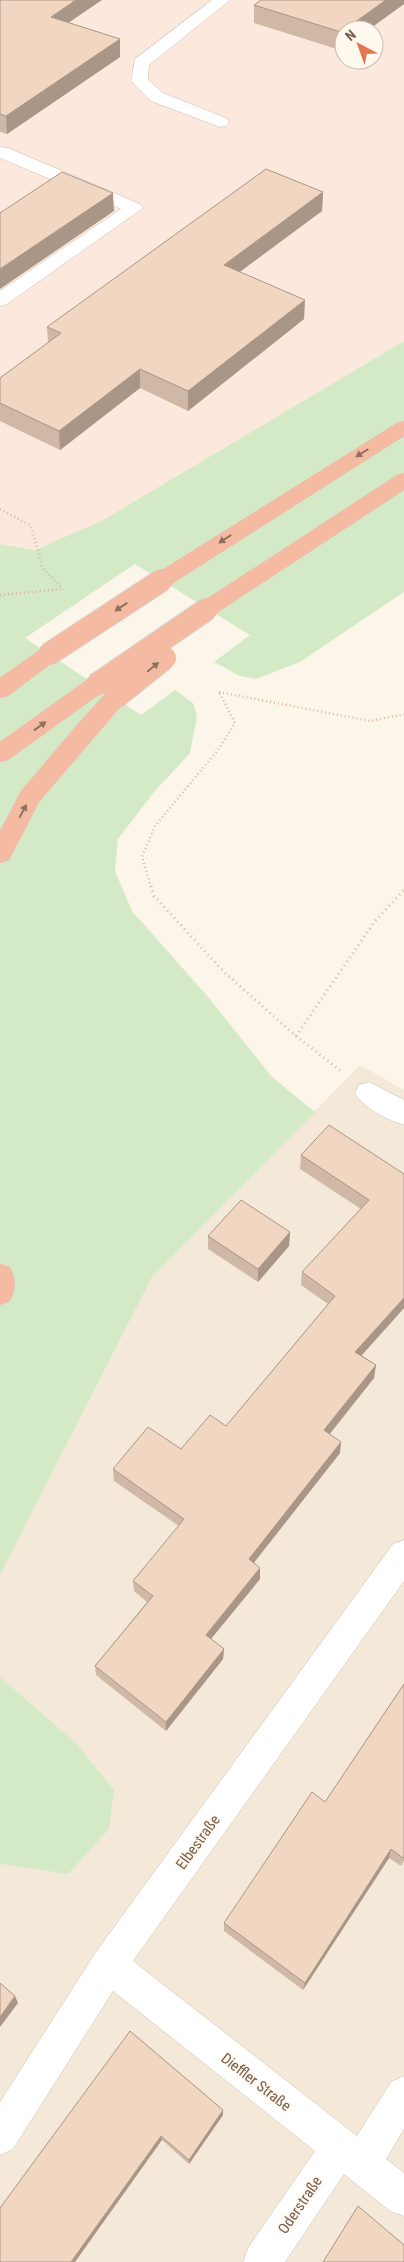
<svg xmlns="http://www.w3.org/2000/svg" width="404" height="2262" font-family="'Roboto Condensed',sans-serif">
<rect width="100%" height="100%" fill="#fcf5e9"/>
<path fill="#f4e8d8" d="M 360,1065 L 404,1090 L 404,2262 L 0,2262 L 0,1864 L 68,1874 L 75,1742 L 0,1677 L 0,1575 L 152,1277 Z"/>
<path fill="#fce8dd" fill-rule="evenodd" d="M 0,0 L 404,0 L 404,341 L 103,520 L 35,550 L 0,544 ZM 344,30 L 374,30 L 374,60 L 344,60 Z"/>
<path fill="#d4eac7" d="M 404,341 L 404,592 L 300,662 L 256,679 L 240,676 L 214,662 L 250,635 L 135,564 L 25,638 L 141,715 L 175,690 L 194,704 L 197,717 L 190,753 L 154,792 L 118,839 L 115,871 L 132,911 L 209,998 L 272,1077 L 315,1112 L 152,1277 L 0,1575 L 0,544 L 35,550 L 103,520 Z
M 0,1677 L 75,1742 L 114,1790 L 109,1829 L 68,1874 L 0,1864 Z"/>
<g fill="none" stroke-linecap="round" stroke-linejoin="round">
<defs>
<path id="minor" d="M 212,0 L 230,0 L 149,65 L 148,80 L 163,93 L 226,118 L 229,122 L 226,126 L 220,127 L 151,101 L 131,81 L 135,59 Z
M 0,147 L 8,148 L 140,204 L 143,208 L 7,304 L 0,306 L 0,291 L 121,209 L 0,158 Z
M 369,1082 L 404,1100 L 404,1125 C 388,1120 363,1108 355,1093 L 359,1085 Z
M 404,1540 L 404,1581 L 133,1961 L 357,2136 L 391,2082 L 404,2076 L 404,2129 L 386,2159 L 404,2173 L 404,2216 L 390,2211 L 344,2174 L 285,2262 L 243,2262 L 248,2248 L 315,2151 L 113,1991 L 13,2149 L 0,2155 L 0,2102 L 96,1952 L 393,1544 Z"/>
<path id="highway" d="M 404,421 L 404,436 L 170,585 L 162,587 L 154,585 L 151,580 L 154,575 L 397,423 Z
M 404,473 L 404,490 L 215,614 L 207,616 L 199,614 L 196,609 L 199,604 L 397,475 Z
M 49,646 L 57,649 L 60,654 L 57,659 L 8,696 L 0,698 L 0,678 L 41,649 Z
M 96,677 L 104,679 L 108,685 L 104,691 L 8,760 L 0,762 L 0,742 L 88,679 Z
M 115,690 L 123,692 L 127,698 L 123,704 L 39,802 L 9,860 L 0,863 L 0,831 L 21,791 L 82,719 L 107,692 Z
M 0,1264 L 10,1267 C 16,1279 16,1289 10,1301 L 0,1305 Z"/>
</defs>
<use href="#minor" stroke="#cebeaf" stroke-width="1"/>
<use href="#highway" stroke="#d9d2cd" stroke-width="1"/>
<path stroke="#d7b9a4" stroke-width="2.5" stroke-dasharray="1 3" stroke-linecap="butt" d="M 0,509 L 31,526 L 43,569 L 63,589
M 0,595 L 62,589
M 219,692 L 370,721 L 404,714
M 151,887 L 142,857 L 155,826 L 218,750 L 235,723 L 219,692"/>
<path stroke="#d7b9a4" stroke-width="3" stroke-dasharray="1 4" stroke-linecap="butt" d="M 151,886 L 154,896 L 224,972 L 296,1036 L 341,1071
M 296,1036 L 375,921 L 404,890"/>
<use href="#minor" fill="#fff" fill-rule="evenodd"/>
<use href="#highway" fill="#f5baa2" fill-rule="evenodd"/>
<defs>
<path id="highway-bridge" d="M 49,654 L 162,580
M 96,685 L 207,609
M 115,698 L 165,658"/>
</defs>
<use href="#highway-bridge" stroke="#d9d2cd" stroke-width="24" stroke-linecap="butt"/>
<use href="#highway-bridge" stroke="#f5baa2" stroke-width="22"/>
</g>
<path fill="#cfb8a6" d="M 0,0 L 69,23 L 120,57 L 7,134 L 0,132 Z
M 404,0 L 404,4 L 340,50 L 254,23 L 254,5 Z
M 323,192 L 322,211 L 240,272 L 304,319 L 188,411 L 140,388 L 60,450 L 0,421 L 0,378 L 48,343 L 47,327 Z
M 301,1155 L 404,1174 L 404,1308 L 361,1355 L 376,1365 L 374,1378 L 330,1434 L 340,1453 L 254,1563 L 260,1579 L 211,1639 L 224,1649 L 223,1659 L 166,1731 L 96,1675 L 95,1666 L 147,1602 L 134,1591 L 133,1581 L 179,1526 L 114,1481 L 113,1469 L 181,1449 L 226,1426 L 328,1304 L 301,1285 L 302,1272 L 361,1209 L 300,1169 Z
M 290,1232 L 289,1246 L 258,1282 L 208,1249 L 208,1236 Z
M 404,1684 L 404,1861 L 401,1866 L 389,1858 L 303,1990 L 224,1931 L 224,1923 L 325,1802 Z
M 130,2031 L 223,2110 L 223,2115 L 189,2164 L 162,2140 Z"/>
<path fill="#a99687" d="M 76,0 L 102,0 L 52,34 L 51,17 Z
M 386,0 L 404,0 L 404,4 L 368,30 L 344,30 Z
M 344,30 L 344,47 L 340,50 L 341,32 Z
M 120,39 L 120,57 L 7,134 L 6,116 Z
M 323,192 L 322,211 L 223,284 L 224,265 Z
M 113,193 L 114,211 L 0,289 L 0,269 Z
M 305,300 L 304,319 L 188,411 L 188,391 Z
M 140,369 L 140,388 L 60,450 L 59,431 Z
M 290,1232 L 289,1246 L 258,1282 L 258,1269 Z
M 404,1298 L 404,1308 L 354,1364 L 355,1352 Z
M 376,1365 L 374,1378 L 323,1442 L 324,1430 Z
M 341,1442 L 340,1453 L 248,1570 L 249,1559 Z
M 260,1568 L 260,1579 L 206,1645 L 206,1635 Z
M 224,1649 L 223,1659 L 166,1731 L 166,1722 Z
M 391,1849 L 389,1858 L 303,1990 L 305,1983 Z
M 15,1996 L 18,2003 L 0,2027 L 0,2017 Z
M 223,2110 L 223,2115 L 189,2164 L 189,2160 Z
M 161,2136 L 162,2140 L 75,2262 L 71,2262 Z"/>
<path fill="#f1d6c1" stroke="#a99687" d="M 0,0 L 76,0 L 51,17 L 120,39 L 6,116 L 0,114 Z
M 261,0 L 386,0 L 341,32 L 254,5 Z
M 266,169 L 323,192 L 224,265 L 305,300 L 188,391 L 140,369 L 59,431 L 0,403 L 0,378 L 61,333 L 47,327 Z
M 62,172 L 113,193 L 0,269 L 0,213 Z
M 329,1125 L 404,1174 L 404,1298 L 355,1352 L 376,1365 L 324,1430 L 341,1442 L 249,1559 L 260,1568 L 206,1635 L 224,1649 L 166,1722 L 95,1666 L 153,1596 L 133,1581 L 184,1519 L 113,1469 L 148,1427 L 181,1449 L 210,1415 L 226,1426 L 335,1296 L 302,1272 L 369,1200 L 301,1155 Z
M 241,1200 L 290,1232 L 258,1269 L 208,1236 Z
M 404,1684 L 404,1857 L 403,1858 L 391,1849 L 305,1983 L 224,1923 L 312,1792 L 325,1802 Z
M 0,1983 L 15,1996 L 0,2017 Z
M 130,2031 L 223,2110 L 189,2160 L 161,2136 L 71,2262 L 0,2262 L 0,2208 Z
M 358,2206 L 404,2245 L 404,2262 L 323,2262 Z"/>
<defs><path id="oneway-solid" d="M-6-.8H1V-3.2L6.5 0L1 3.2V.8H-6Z" transform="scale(1.25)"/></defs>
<g fill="#90705e">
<use href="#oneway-solid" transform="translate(362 453) rotate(148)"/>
<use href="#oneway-solid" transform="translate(225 539) rotate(147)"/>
<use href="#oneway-solid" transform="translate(121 607) rotate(147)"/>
<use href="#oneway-solid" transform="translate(153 667) rotate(-39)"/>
<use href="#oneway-solid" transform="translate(40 726) rotate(-36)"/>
<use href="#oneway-solid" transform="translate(23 811) rotate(-62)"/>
</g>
<g text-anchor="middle" stroke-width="4" stroke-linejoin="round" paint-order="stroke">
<g font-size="15" fill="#775d4d" stroke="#fff9f0">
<text transform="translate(198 1842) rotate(-54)" y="5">Elbestraße</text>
<text transform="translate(256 2082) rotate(38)" y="5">Dieffler Straße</text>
<text transform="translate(300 2205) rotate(-56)" y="5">Oderstraße</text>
</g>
</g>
<g transform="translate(359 45) rotate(319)"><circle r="24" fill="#fff9f0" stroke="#c9bbaf"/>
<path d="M0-4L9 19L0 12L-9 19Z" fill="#e37651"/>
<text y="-8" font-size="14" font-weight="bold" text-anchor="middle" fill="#775d4d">N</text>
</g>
</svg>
